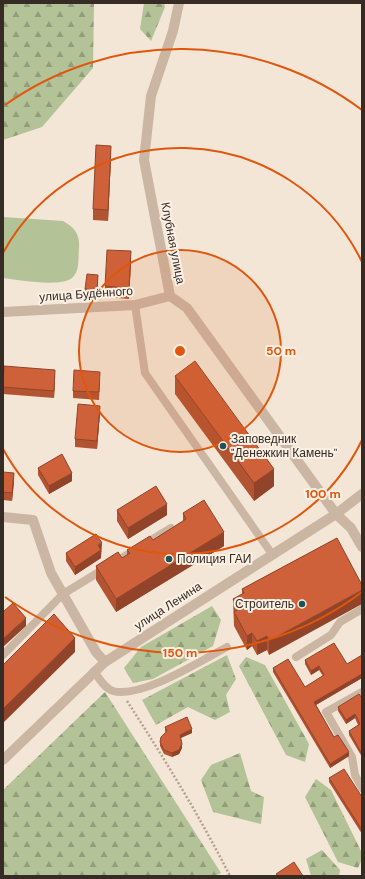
<svg xmlns="http://www.w3.org/2000/svg" width="365" height="879" viewBox="0 0 365 879" font-family="'DM Sans',sans-serif">
<defs>
<pattern id="forest-firs" width="22" height="20" patternUnits="userSpaceOnUse"><rect width="22" height="20" fill="#b3c297"/><path d="M5 1l3.5 6h-7zM16 11l3.5 6h-7z" fill="#929e7b"/></pattern>
</defs>
<rect width="100%" height="100%" fill="#f3e6d7"/>
<path fill="#b3c297" d="M3,217L63,221C74,227 80,234 79,247C78,257 80,270 73,277C63,288 18,280 3,278Z"/>
<g fill="url(#forest-firs)">
<polygon points="3,3 94,3 93,68 42,127 3,140"/>
<polygon points="144,3 164,3 165,7 151,41 140,29"/>
<polygon points="212,606 221,620 213,646 153,679 133,683 124,668 141,647"/>
<polygon points="227,655 236,679 226,695 230,712 215,720 188,707 156,725 142,700"/>
<polygon points="246,657 265,665 309,744 305,762 286,755 239,666"/>
<polygon points="105,692 221,873 215,876 3,876 3,790"/>
<polygon points="240,753 251,791 264,797 261,824 213,812 201,780 211,765"/>
<polygon points="316,779 331,790 362,853 362,859 358,868 338,862 305,797"/>
<polygon points="322,850 340,870 339,876 311,876 306,859"/>
</g>
<g fill="none" stroke-linecap="round" stroke-linejoin="round">
<path stroke="#b7a08d" stroke-width="2.5" stroke-dasharray="2 2" stroke-linecap="butt" d="M127,701C164,758 199,815 230,876"/>
<g stroke="#cbb6a3" stroke-width="8">
<polyline points="135,305 145,373 272,554"/>
<polyline points="3,655 63,594 171,528"/>
<polyline points="296,657 331,635 340,622 362,609"/>
<path d="M94,671C99,678 104,688 113,691C141,699 202,660 227,647"/>
<polyline points="362,692 326,712 352,757 355,775 362,788"/>
</g>
<g stroke="#cbb6a3" stroke-width="10">
<polyline points="179,3 173,31 151,96 144,160 170,296 187,308 336,514 351,528 362,547"/>
<polyline points="3,312 135,305 170,296"/>
<polyline points="3,517 33,520 51,573 96,652 105,662"/>
<polyline points="3,760 105,662 336,514 362,494"/>
</g>
</g>
<g fill="#b25332">
<polygon points="111,157 108,221 93,220 93,209"/>
<polygon points="131,262 129,299 105,297 105,286"/>
<polygon points="98,279 97,294 85,293 85,289"/>
<polygon points="175,376 274,486 254,501 175,394"/>
<polygon points="55,377 54,398 3,394 3,384"/>
<polygon points="100,379 99,400 73,398 73,391"/>
<polygon points="100,413 97,449 75,447 75,439"/>
<polygon points="38,468 72,481 49,494 38,475"/>
<polygon points="3,472 14,481 12,501 3,500"/>
<polygon points="117,510 167,515 128,539 117,521"/>
<polygon points="183,513 224,546 116,612 96,580 96,566 122,558 127,555 127,550 153,540 183,521"/>
<polygon points="337,538 269,655 267,650 257,655 252,646 247,650 234,626 233,599 242,594 242,589"/>
<polygon points="101,551 101,558 75,575 66,561 66,553 102,551"/>
<polygon points="362,655 362,678 316,705 334,737 349,756 330,768 273,672 273,668 305,687 323,676 319,670 311,675 305,664 305,660 347,664"/>
<polygon points="362,698 362,757 349,735 349,731 358,725 355,718 346,724 338,711 338,707"/>
<polygon points="165,727 192,733 181,738 182,748 179,754 172,757 164,754 160,746 160,742 166,733 165,731"/>
<polygon points="329,778 362,797 362,834 329,782"/>
</g>
<g fill="#914429">
<polygon points="111,146 111,157 108,221 108,210"/>
<polygon points="131,251 131,262 129,299 129,288"/>
<polygon points="55,370 55,377 54,398 54,391"/>
<polygon points="100,406 100,413 97,449 97,441"/>
<polygon points="274,469 274,486 254,501 254,483"/>
<polygon points="14,473 14,481 12,501 12,493"/>
<polygon points="72,473 72,481 49,494 49,486"/>
<polygon points="167,504 167,515 128,539 128,528"/>
<polygon points="224,532 224,546 116,612 116,599"/>
<polygon points="102,543 101,558 75,575 75,567 98,545"/>
<polygon points="362,590 362,604 269,655 269,641"/>
<polygon points="26,618 26,626 3,647 3,639"/>
<polygon points="252,633 252,646 247,650 247,636"/>
<polygon points="267,636 267,650 257,655 257,641"/>
<polygon points="75,638 75,652 3,723 3,709"/>
<polygon points="319,666 319,670 311,675 311,671"/>
<polygon points="362,674 362,678 314,706 314,702"/>
<polygon points="355,714 355,718 346,724 346,720"/>
<polygon points="192,729 192,733 180,738 180,735"/>
<polygon points="182,744 182,748 179,754 172,757 172,753"/>
<polygon points="349,752 349,756 330,768 330,764"/>
</g>
<g fill="#cf613a" stroke="#914429">
<polygon points="96,145 111,146 108,210 93,209"/>
<polygon points="107,250 131,251 129,288 105,286"/>
<polygon points="87,274 98,275 97,290 85,289"/>
<polygon points="195,361 274,469 254,483 175,376"/>
<polygon points="4,366 55,370 54,391 3,387"/>
<polygon points="74,370 100,372 99,392 73,391"/>
<polygon points="78,404 100,406 97,441 75,439"/>
<polygon points="62,454 72,473 49,486 38,468"/>
<polygon points="3,472 14,473 12,493 3,492"/>
<polygon points="156,486 167,504 128,528 117,510"/>
<polygon points="204,500 224,532 116,599 96,566 118,552 122,558 130,553 127,550 150,536 153,540 186,519 183,513"/>
<polygon points="96,534 102,543 98,545 101,550 75,567 66,553"/>
<polygon points="337,538 362,585 362,590 269,641 267,636 257,641 252,633 247,636 234,612 239,609 233,599 244,593 242,589"/>
<polygon points="13,603 26,618 3,639 3,612"/>
<polygon points="54,614 75,638 3,709 3,665"/>
<polygon points="334,643 347,664 362,655 362,674 314,702 334,737 338,735 349,752 330,764 273,668 288,659 305,687 324,675 319,666 311,671 305,660"/>
<polygon points="359,694 362,698 362,754 349,731 360,724 355,714 346,720 338,707"/>
<polygon points="187,717 192,729 180,735 182,744 179,750 172,753 164,750 160,742 161,737 167,731 165,727"/>
<polygon points="344,769 362,797 362,830 329,778"/>
<polygon points="294,862 303,876 278,876 276,874"/>
</g>
<circle cx="180" cy="351" r="101" fill="#df570d" fill-opacity=".12"/>
<g fill="none" stroke="#df570d" stroke-width="2">
<circle cx="180" cy="351" r="101"/>
<path d="M362 440A202 202 0 0 1 3 449M3 253A202 202 0 0 1 362 262"/>
<path d="M362 592A302 302 0 0 1 5 597M5 105A302 302 0 0 1 362 110"/>
</g>
<g fill="#18545a" stroke="#faf0e4" stroke-width="1.5">
<circle cx="223" cy="446" r="4"/>
<circle cx="169" cy="559" r="4"/>
<circle cx="302" cy="604" r="4"/>
</g>
<g text-anchor="middle" stroke-width="4" stroke-linejoin="round" paint-order="stroke">
<g font-size="12" fill="#362b25" stroke="#faf0e4">
<text transform="translate(173 243) rotate(79)" y="4">Клубная улица</text>
<text transform="translate(86 294) rotate(-4)" y="4">улица Будённого</text>
<text transform="translate(168 606) rotate(-33)" y="4">улица Ленина</text>
</g>
<g font-size="12" fill="#362b25" stroke="#faf0e4" text-anchor="start">
<text x="231" y="443">Заповедник<tspan x="231" dy="14">"Денежкин Камень"</tspan></text>
<text x="177" y="563">Полиция ГАИ</text>
<text x="294" y="608" text-anchor="end">Строитель</text>
</g>
</g>
<circle cx="180" cy="351" r="6" fill="#df570d" stroke="#faf0e4" stroke-width="2"/>
<g font-size="12" text-anchor="middle" font-weight="bold" fill="#df570d" stroke="#faf0e4" stroke-width="4" stroke-linejoin="round" paint-order="stroke">
<text x="281" y="355">50 m</text>
<text x="323" y="498">100 m</text>
<text x="180" y="657">150 m</text>
</g>
<rect width="365" height="879" fill="none" stroke="#362b25" stroke-width="8"/>
</svg>
